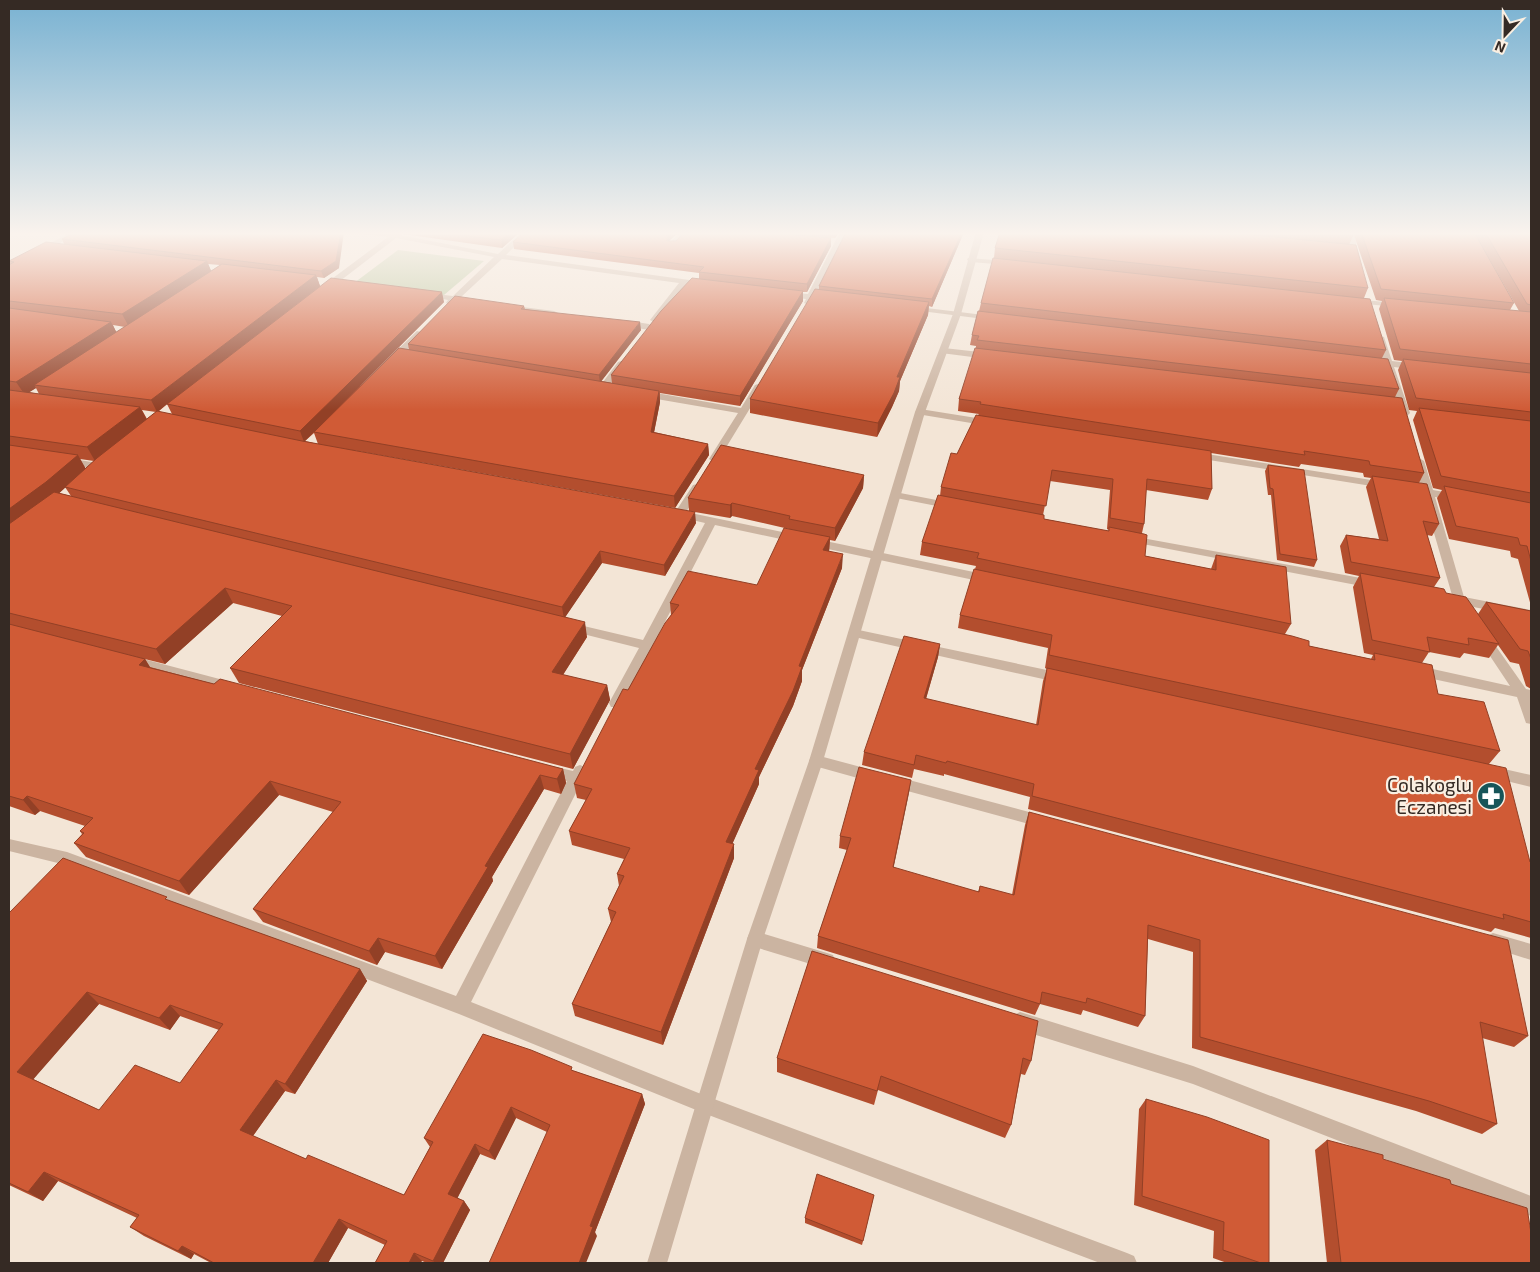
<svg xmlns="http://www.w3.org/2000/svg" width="1540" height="1272" viewBox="0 0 1540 1272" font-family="'Exo 2',sans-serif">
<rect width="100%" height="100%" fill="#f3e5d6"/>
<polygon fill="#b3c295" points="398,250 484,261 444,295 354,283"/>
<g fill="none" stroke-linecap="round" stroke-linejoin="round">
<polygon fill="#cbb4a1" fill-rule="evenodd" points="681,232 688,232 675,247 669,247 669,243"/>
<g fill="#cbb4a1" fill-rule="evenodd">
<polygon points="71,232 79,232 43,253 36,251"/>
<polygon points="358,232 393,234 401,232 400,235 498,254 522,232 529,232 506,255 704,282 708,284 704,286 687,284 657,322 654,322 650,320 679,283 502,259 461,297 472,299 472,303 456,302 450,305 446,303 448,300 423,295 427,293 453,296 494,257 396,238 327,291 321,291 321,287 388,237 361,234"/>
<polygon points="840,232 848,232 816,295 831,297 831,301 814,300 811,305 808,305 804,303 806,299 783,296 782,294 786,292 808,294"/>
<polygon points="1347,232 1354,232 1360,263 1353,261"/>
<polygon points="968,258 1007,261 1011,263 1007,265 971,262 967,260"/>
<polygon points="1352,299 1397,303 1401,305 1397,307 1355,303 1352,303"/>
<polygon points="506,305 554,311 558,313 554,315 509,309 505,307"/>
<polygon points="910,306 992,316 996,318 992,320 913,310 910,310"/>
<polygon points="623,320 649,324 653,327 649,330 620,325 619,323"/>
<polygon points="417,331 424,333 394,363 388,363 388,359"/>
<polygon points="1377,335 1384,337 1392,361 1417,364 1421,367 1417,370 1394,367 1410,413 1408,415 1402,415 1400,413 1385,366 1371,364 1370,362 1374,359 1383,360 1376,337"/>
<polygon points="944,348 988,353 992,356 988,359 941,353 941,349"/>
<polygon points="621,361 624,362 624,366 606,390 600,390 600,386 618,362"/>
<polygon points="758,384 763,387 719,459 714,462 709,459 738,413 645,397 640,394 645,391 741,408 755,385"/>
<polygon points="920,409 989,420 994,423 989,426 917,414 915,412"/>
<polygon points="1194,452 1384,482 1389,485 1384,488 1190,457 1189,455"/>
<polygon points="66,458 98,463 103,466 98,469 62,463 61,461"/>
<polygon points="1419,458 1424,461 1433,490 1456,494 1461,497 1456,500 1435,497 1464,597 1531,610 1531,618 1468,606 1462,609 1458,608 1455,603 1449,602 1447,599 1452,595 1423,495 1410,492 1409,490 1414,487 1422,488 1414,461"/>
<polygon points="697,484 702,487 686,512 988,575 994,579 988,583 715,525 621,707 611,707 609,703 639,648 571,631 565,627 571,623 643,640 705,523 675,516 674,514 693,485"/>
<polygon points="895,492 952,503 957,506 952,509 891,497 890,495"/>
<polygon points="1131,536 1372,580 1378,584 1372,588 1127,541 1125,539 1127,537"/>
<polygon points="854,629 1061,673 1066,675 1068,678 1066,681 1061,683 850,636 848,633 850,630"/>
<polygon points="1484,634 1488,635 1526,689 1531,690 1531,724 1526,723 1517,697 1419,676 1414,674 1413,671 1414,668 1419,666 1510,686 1478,638"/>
<polygon points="132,656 231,682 236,684 238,687 236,690 231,692 127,664 126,661 127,658"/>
<polygon points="816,755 872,770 877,772 879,776 877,780 872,782 811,765 809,761 811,757"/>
<polygon points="548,765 573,771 575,767 580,765 585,767 587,771 471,1002 706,1096 1127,1253 1134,1256 1137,1263 1100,1263 706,1114 459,1014 66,865 9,851 9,839 67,852 456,996 567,781 543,775 541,771 543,767"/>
<polygon points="1491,766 1531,775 1531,787 1486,776 1484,772 1486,768"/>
<polygon points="894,776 1044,816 1049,818 1051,822 1049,826 1044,828 889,786 887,782 889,778"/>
<polygon points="755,931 827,953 833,955 835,961 833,967 827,969 755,947 749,944 747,939 749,934"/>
<polygon points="1493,933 1531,944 1531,960 1487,946 1485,941 1487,936"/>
<polygon points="1020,1012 1193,1066 1531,1196 1531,1216 1193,1084 1020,1030 1014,1027 1011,1021 1014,1015"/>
</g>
<polygon fill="#cbb4a1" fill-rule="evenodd" points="976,232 984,232 961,314 925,412 823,761 763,939 667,1263 647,1263 747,939 809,761 915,412 953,314"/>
</g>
<g fill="#b34e2e" fill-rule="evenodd">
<polygon points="402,232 520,232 502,248 417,236 402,234"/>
<path d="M679,232L668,241L831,238V246L807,292H803V301L740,406L660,393V402L654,432L708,444L709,455L675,508L352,450L696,523L665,576L602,563L565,617L587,637L563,675L607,685L610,700L573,769L239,683L230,668L282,616L233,603L165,664L88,645L145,659L150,667L214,684L563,769L566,783L561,794L544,789L492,877L493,881L442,969L385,952L377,965L263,922L253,909L333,812L279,795L189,895L86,857L74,843L82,834L80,831L85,826L40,811L35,815L9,806V265L10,264L9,261L64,244L62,239L339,268L324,278L317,277L320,286L444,302L360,386L409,350L408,344L524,306L525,309L641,330L601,381L612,383L611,375L699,279V273L514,249L513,242ZM208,264L220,265L211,271ZM113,325L125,327L116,332ZM36,388L39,394L29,392ZM167,404L172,414L158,412ZM142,410L156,412L147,419ZM314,433L318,444L305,441ZM80,459L94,461L85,469ZM65,487L71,496L59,493Z"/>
<polygon points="768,232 839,232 835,238"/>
<polygon points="964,232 932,307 929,306 928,315 900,381 899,391 892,407 877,437 750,413 750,399 819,290 819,286"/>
<path d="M1000,232H1246L1245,234H1253L1252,232H1351L1353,236L1349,245L1368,288L1364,298L1386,350L1382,358L1399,389L1395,397L1424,473L1419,483L1439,524L1432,536L1427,535L1440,578L1434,587L1446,593L1478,614L1486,602L1531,611V689L1526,686L1519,664L1510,662L1498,645L1489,658L1464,653L1460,658L1429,652L1422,663L1438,694L1500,751L1489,764L1530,862H1531V938L1495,928L1491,932L1028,809L1030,797L944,774V776L914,769L912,778L862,765L864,752L940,644L938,657L926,699L1036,725L1043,681L1047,669L1045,668L1048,648L958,628L960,615L976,566L920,555L922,542L940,496L941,487L957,454L978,415L979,414L958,411L959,399L976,348V346L970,345L972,335L979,311L981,303L994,258L995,248ZM1211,453L1299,467L1301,464L1363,473L1364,477L1371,478L1366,487L1379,539L1346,535L1340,546L1345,573L1359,576L1353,587L1364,653L1373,655L1371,659L1309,646L1285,634L1291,624L1216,555L1211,569L1145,556L1142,533L1144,524L1146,490L1208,500L1212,489ZM1050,481L1110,490L1107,529L1109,530L1108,531L1044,519L1043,515Z"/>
<polygon points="1353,232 1474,232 1514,303 1510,310 1519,311 1474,232 1531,232 1531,606 1518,559 1511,557 1510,551 1449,539 1437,498 1442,490 1433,488 1413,420 1417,411 1409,410 1398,370 1402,361 1394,360 1379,309 1382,301 1376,300"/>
<polygon points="1268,465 1317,560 1314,567 1277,560 1271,495 1268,495 1265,471"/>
<polygon points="864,475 863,488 835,541 830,540 829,551 842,568 802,670 802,681 793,706 759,777 759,784 732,844 734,858 663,1045 575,1016 572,1004 611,922 608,909 619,886 617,874 624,859 572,845 569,831 586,800 577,798 574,784 671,615 670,603 757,585 789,529 732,516 730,518 689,511 688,498"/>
<polygon points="911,780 893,868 978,892 980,886 1012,895 1025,825 1029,812 1528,1036 1514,1047 1482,1038 1497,1124 1482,1134 1416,1111 1192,1048 1193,952 1148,939 1145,1016 1138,1027 1083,1010 1081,1015 1040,1004 1035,1015 817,948 818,936 847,850 839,848 840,836"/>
<path d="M170,901L360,969L367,981L295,1094L285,1091L253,1136L306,1159L404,1195L430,1147L424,1138L574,1071L642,1094L645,1104L595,1232L597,1236L547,1132L516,1118L495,1160L480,1154L457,1198L464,1201L470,1210L443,1263H427L422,1261L420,1263H375L385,1245L348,1228L328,1263H211L194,1254L191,1259L144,1236L130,1227L137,1218L58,1181L43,1201L9,1185V913ZM99,1004L170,1030L180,1016L219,1030L180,1083L99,1110L33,1079Z"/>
<polygon points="812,951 1031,1061 1025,1075 1021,1074 1011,1125 1005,1138 878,1090 874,1105 777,1072 777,1058"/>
<polygon points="1146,1099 1269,1263 1227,1263 1213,1258 1214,1231 1134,1205 1139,1109"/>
<polygon points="1327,1140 1451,1184 1531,1263 1327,1263 1315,1150"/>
<polygon points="874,1195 862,1245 805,1223 805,1218"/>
</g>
<g fill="#924026">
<polygon points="341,232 344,232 339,268 324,278 321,271"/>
<polygon points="511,232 520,232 502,248 501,240"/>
<polygon points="670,232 679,232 668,242 668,248 667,234"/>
<polygon points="835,232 839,232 835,238"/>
<polygon points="962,232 964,232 932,307 932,299"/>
<polygon points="831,238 831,246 807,292 807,284"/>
<polygon points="207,261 212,273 129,327 122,314"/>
<polygon points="316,275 320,286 157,412 151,400"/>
<polygon points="803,291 803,301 740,406 740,396"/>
<polygon points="442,292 444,302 304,442 300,431"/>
<polygon points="929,302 928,315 900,381 899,391 892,407 877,437 878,423"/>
<polygon points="111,322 118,335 34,385 36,388 25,395 16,382"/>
<polygon points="640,322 641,330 600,383 599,375"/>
<polygon points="659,391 660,402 652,443 651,432"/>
<polygon points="140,407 147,420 95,461 87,447"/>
<polygon points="708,444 709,455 675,508 674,496"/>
<polygon points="78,455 86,469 55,497 9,531 9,509"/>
<polygon points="864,475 863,488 835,541 835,528"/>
<polygon points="732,503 732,516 730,518 730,505"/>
<polygon points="695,512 696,523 665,576 664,565"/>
<polygon points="830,537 829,552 823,550"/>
<polygon points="600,551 602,563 564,619 562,607"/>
<polygon points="843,554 842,568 802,670 802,681 793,706 759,777 759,784 727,856 726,842 755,769 799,666"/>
<polygon points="225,588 233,603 165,664 156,649"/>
<polygon points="585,622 587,637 555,687 552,672"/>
<polygon points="940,644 938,657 922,712 924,698"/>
<polygon points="145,659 154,674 139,665"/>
<polygon points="607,685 610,700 573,769 570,754"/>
<polygon points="563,769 566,783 561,794 557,779"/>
<polygon points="540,775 544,789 492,877 493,881 442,969 435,956 485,866"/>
<polygon points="911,780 909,793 891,880 893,867"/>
<polygon points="270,781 279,795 189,895 179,881"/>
<polygon points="27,796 40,811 35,815 23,800"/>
<polygon points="734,844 734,858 663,1045 661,1032"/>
<polygon points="378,938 385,952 377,965 369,951"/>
<polygon points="360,969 367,981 295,1094 285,1084"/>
<polygon points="87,992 99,1004 31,1082 17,1072"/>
<polygon points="170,1005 180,1016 170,1030 159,1018"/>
<polygon points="276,1080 285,1091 250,1140 240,1130"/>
<polygon points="642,1094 645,1104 595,1232 597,1236 586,1263 579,1263 590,1226"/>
<polygon points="511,1107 516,1118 495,1160 489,1151"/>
<polygon points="475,1144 480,1154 455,1203 448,1194"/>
<polygon points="44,1172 58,1181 43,1201 28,1192"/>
<polygon points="464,1201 470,1210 443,1263 435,1263 433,1261"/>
<polygon points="339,1219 348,1228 328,1263 313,1263"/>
<polygon points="182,1246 194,1254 191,1259 178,1251"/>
<polygon points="414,1253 422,1261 420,1263 409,1263"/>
</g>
<g fill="#d05b36" stroke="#924026" fill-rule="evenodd">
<polygon points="76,232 341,232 336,261 321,271 62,239"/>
<polygon points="433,232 511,232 501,240"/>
<polygon points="524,232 670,232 667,234 667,241 676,241 684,232 766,232 831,238 807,284 699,272 704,267 513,242"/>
<polygon points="846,232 962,232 932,299 819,286"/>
<polygon points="1000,232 1225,232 1356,245 1368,288 995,248"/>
<polygon points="1303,232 1351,232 1353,236"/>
<polygon points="1361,232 1474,232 1514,303 1381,289"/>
<polygon points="1485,232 1531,232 1531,305 1527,304"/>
<polygon points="46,242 207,261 122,314 9,301 9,265 14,262 9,261"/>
<polygon points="993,258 1370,299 1386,350 981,303"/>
<polygon points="222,264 316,275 151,400 34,385"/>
<polygon points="331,278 442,292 300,431 167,404"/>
<polygon points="692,278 803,291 740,396 611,375 661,311"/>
<polygon points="815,289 929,302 897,377 900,377 894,393 878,423 750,399"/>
<polygon points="455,296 524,306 521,309 640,322 599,375 408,344"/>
<polygon points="1384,298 1531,312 1531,364 1400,349"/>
<polygon points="9,308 111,322 16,382 9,381"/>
<polygon points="978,311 1388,359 1399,389 977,340 979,336 972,335"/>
<polygon points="399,348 659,391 651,432 708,444 674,496 314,432"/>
<polygon points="975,348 1402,398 1424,473 1370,465 1369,461 1304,451 1305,455 980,404 981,402 959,399"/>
<polygon points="1403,359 1531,373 1531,412 1416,398"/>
<polygon points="9,390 140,407 87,447 9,436"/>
<polygon points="1419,408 1531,421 1531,493 1441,476"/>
<polygon points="157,411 302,441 695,512 664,565 600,551 562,607 65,487 97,458"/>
<polygon points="976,415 1211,451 1212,489 1147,479 1144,524 1110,518 1113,479 1052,470 1046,506 941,487 951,453 957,454"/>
<polygon points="9,445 78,455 46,482 9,509"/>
<polygon points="721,445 864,475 835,528 789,519 790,516 732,503 730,505 688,498"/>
<polygon points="1268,465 1304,470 1317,560 1280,554 1273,489 1270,488"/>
<polygon points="1372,476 1427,484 1439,524 1423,521 1440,578 1351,562 1346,535 1388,541"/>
<polygon points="1444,486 1531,503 1531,561 1527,546 1520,545 1518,538 1456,526"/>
<polygon points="54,492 585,622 552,672 607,685 570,754 230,668 292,606 225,588 156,649 9,613 9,524"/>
<polygon points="938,495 1044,515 1044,519 1109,531 1109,527 1144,534 1147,535 1145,556 1216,570 1216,555 1286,567 1291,624 977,558 979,553 922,542"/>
<polygon points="784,528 830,537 823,550 843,554 799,666 802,667 793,691 755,769 759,770 726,842 734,844 661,1032 572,1004 616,912 608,909 624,876 617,874 630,848 569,831 592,789 574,784 623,689 628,690 665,623 679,605 670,603 688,571 757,585"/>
<polygon points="974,569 1292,636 1309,641 1309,646 1375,660 1374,653 1432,665 1438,694 1484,702 1500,751 1049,655 1052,635 960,615"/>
<polygon points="1360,573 1444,589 1446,593 1466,597 1499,644 1468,638 1469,645 1427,637 1430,652 1372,640"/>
<polygon points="1486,602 1531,611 1531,659 1528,651 1520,649"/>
<polygon points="9,624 145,659 139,665 214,684 220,679 563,769 557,779 540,775 485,866 488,867 435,956 378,938 369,951 253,909 341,802 270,781 179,881 74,843 84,833 80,831 93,818 27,796 23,800 9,796"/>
<polygon points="904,636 940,644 924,698 1038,725 1047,668 1506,768 1530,862 1531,862 1531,922 1503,914 1504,919 1032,796 1034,784 947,761 946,763 916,755 914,765 864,752"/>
<polygon points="859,767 911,780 893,867 979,892 980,886 1014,895 1029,812 1508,940 1528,1036 1480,1022 1497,1124 1429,1101 1200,1037 1200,940 1148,925 1145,1016 1087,998 1086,1003 1042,992 1040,1004 818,936 851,838 840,836"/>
<path d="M63,858L167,897L165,899L360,969L285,1084L276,1080L240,1130L306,1159L308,1155L404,1195L433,1142L424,1138L483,1034L531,1050L572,1067L571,1070L642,1094L590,1226L593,1227L579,1263H489L550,1125L511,1107L489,1151L475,1144L448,1194L464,1201L433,1261L414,1253L409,1263H375L387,1241L339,1219L313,1263H214L182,1246L178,1251L130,1227L139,1215L44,1172L28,1192L9,1183V913ZM87,992L159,1018L170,1005L223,1024L180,1083L135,1065L99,1110L17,1072Z"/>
<polygon points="812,951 1038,1021 1031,1061 1023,1058 1011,1125 881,1076 877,1091 777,1058"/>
<polygon points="1146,1099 1207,1117 1269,1140 1269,1263 1261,1263 1223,1250 1224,1222 1142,1196"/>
<polygon points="1327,1140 1383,1155 1383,1159 1450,1180 1451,1184 1527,1208 1531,1233 1531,1263 1341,1263"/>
<polygon points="817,1174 874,1195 863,1241 805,1218"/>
</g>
<linearGradient id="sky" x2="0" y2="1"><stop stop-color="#79b2d2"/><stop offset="0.57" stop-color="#faf3ed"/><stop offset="1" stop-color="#faf3ed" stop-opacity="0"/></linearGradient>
<rect width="1540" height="410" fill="url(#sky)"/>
<defs>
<g id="pharmacy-disc" transform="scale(1.4375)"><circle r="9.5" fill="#175559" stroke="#faefe2"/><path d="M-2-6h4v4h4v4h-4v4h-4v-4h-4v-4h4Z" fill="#fff"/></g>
</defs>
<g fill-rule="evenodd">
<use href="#pharmacy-disc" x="1491" y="796"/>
</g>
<g text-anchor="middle" stroke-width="4.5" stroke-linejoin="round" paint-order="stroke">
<g font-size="19" fill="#352a24" stroke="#faefe2" text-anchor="end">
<text x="1472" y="792">Colakoglu<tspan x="1472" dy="22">Eczanesi</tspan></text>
</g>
</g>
<rect width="1540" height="1272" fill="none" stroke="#352a24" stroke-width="20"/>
<g transform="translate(1505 35) rotate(202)" stroke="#faefe2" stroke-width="4" paint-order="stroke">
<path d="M0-4L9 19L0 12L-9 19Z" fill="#352a24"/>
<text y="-8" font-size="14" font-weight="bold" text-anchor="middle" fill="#352a24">N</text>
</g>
</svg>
